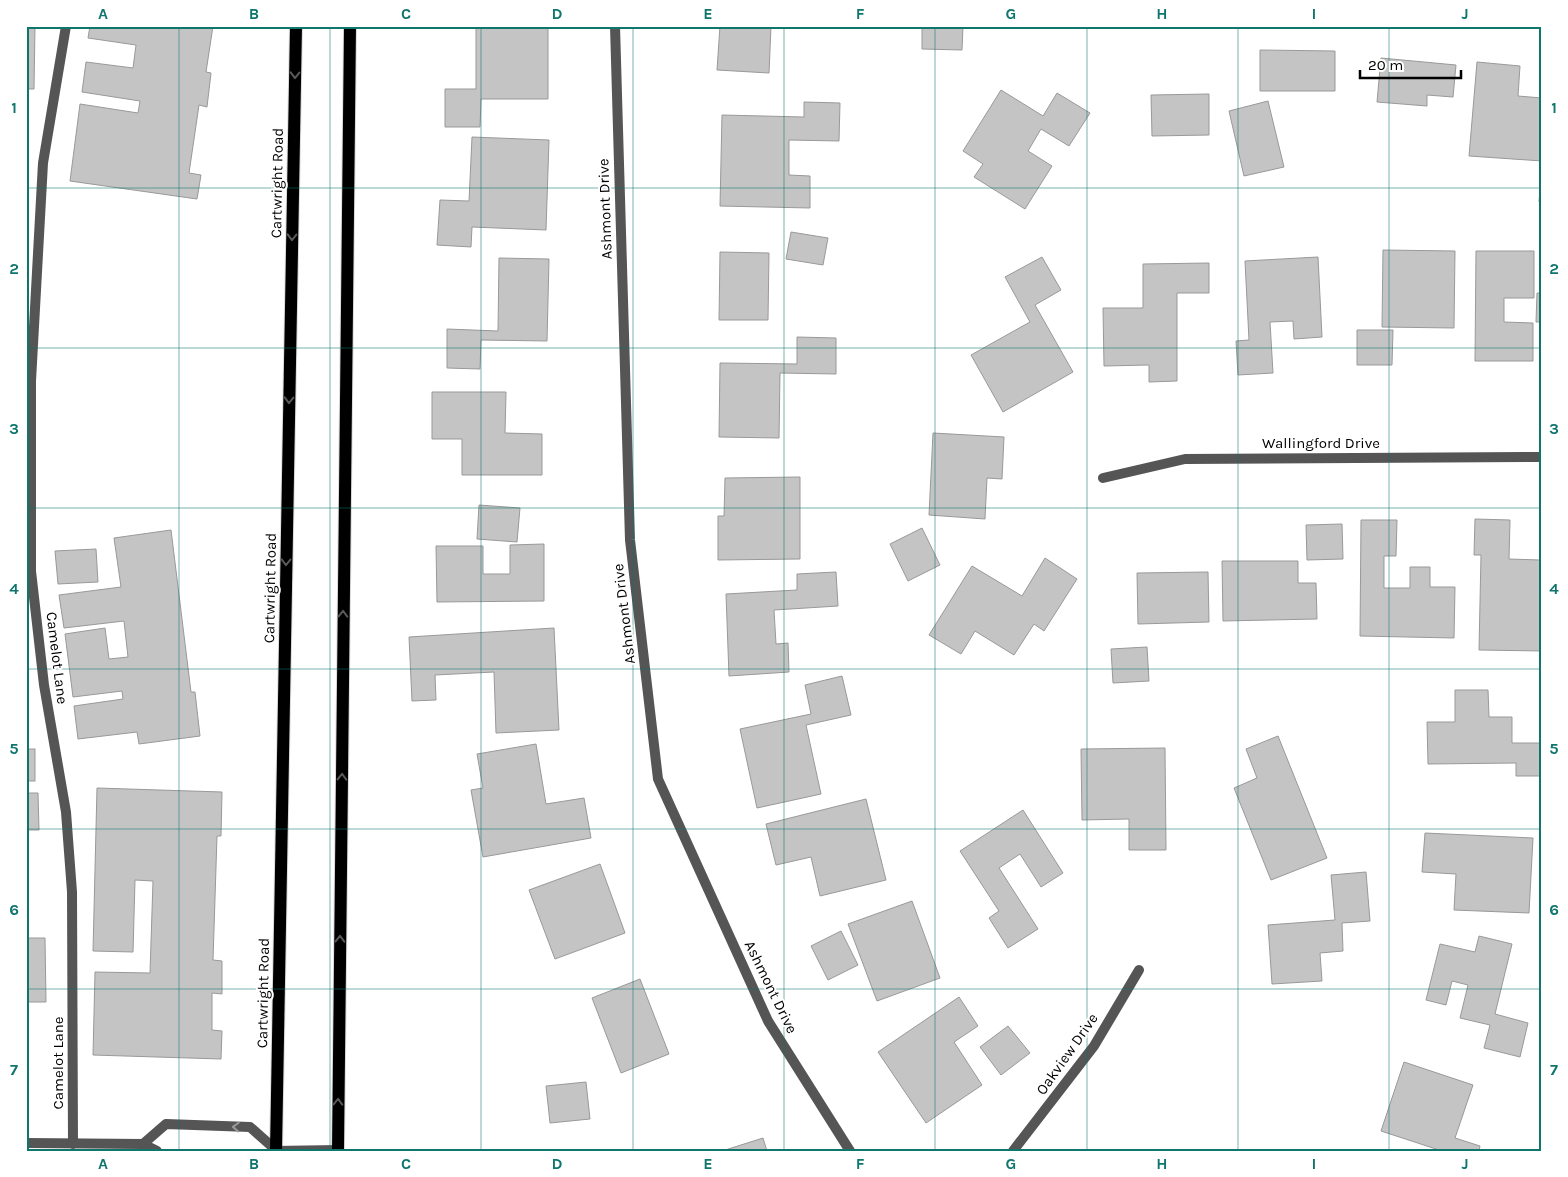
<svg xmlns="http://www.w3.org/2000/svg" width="1568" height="1177" viewBox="0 0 1568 1177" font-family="Karla,sans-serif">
<rect width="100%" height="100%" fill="#fff"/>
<g fill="#c4c4c4" stroke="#999">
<polygon points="26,26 35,26 34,89 26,89"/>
<polygon points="90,26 213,26 206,72 211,73 207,107 199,105 189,173 201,175 197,199 70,181 80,104 138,113 140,101 82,92 86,62 133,68 136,45 88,38"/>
<polygon points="476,26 548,26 548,99 481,99 480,127 445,127 445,89 476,89"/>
<polygon points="720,26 771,26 769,73 717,70"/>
<polygon points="922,26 963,26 962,50 922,49"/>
<polygon points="1260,50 1335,51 1335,91 1260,91"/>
<polygon points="1381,58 1456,65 1453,97 1427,95 1427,106 1377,102"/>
<polygon points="1477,62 1520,66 1518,96 1542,98 1542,161 1469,156"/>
<polygon points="1001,90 1043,116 1057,93 1090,113 1069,146 1041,129 1028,151 1052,166 1025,209 974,177 983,164 963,151"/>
<polygon points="1209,94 1209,135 1152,136 1151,95"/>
<polygon points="1268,101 1284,167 1244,176 1229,111"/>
<polygon points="804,102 840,103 839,141 789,140 789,175 810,176 810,208 720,206 722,115 804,117"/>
<polygon points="472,137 549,140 546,230 472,227 471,247 437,245 440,200 469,201"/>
<polygon points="1542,163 1542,202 1539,202"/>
<polygon points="791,232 828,238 823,265 786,259"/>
<polygon points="1383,250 1455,251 1454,328 1382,327"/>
<polygon points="1476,251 1534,251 1534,298 1504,298 1504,322 1533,323 1533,361 1475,361"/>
<polygon points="720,252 769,253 768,320 719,320"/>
<polygon points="1042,257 1061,290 1035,305 1073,372 1003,412 971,355 1030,322 1005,277"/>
<polygon points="1318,257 1322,337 1294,339 1293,321 1270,322 1273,373 1238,375 1236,341 1249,340 1245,261"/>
<polygon points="499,258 549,259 547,341 481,340 480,369 447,368 447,329 498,331"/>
<polygon points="1209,263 1209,293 1177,293 1177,381 1149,382 1149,365 1104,366 1103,308 1143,308 1143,264"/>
<polygon points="1537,293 1542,293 1542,322 1536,322"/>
<polygon points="1357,330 1393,330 1392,365 1357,365"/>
<polygon points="797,337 836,338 836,374 780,373 779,438 719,437 720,363 797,364"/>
<polygon points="432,392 506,392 505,433 542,434 542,475 462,475 462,439 432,439"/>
<polygon points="933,433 1004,437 1002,479 987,478 985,519 929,515"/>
<polygon points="800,477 800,559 718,560 718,516 724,516 725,478"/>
<polygon points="479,505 520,508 517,542 477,539"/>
<polygon points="1475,519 1510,520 1509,559 1540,560 1542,651 1479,650 1481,555 1474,555"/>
<polygon points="1361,520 1397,520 1396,556 1384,556 1384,588 1410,588 1410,567 1430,567 1430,587 1455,587 1454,638 1360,636"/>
<polygon points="1342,524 1343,559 1307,560 1306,525"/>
<polygon points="922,528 940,565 908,581 890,544"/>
<polygon points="171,530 191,692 195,692 200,736 139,744 137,732 78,739 74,706 123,699 122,691 73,697 65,634 105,628 109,659 128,657 124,621 64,628 59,595 121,587 114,538"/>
<polygon points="544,544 544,601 437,602 436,546 483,546 483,574 510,574 510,545"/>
<polygon points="96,549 98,582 58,584 55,551"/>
<polygon points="1045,558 1077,579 1044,631 1034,624 1014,655 975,631 961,654 929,635 972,566 1022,596"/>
<polygon points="1222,561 1298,561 1298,583 1316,583 1317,619 1223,621"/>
<polygon points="836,572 838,606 774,610 776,644 788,643 789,672 729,676 726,594 797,590 797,574"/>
<polygon points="1208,572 1209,622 1138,624 1137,573"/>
<polygon points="554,628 559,730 496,733 494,672 435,675 436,700 412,701 409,637"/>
<polygon points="1147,647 1149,681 1113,683 1111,649"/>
<polygon points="842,676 851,715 806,725 821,794 757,808 740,729 811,714 805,685"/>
<polygon points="1455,690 1488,690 1489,717 1512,717 1512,743 1542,743 1542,776 1516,776 1516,763 1428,764 1427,722 1455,722"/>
<polygon points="1278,736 1327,858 1271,880 1234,788 1257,778 1246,749"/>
<polygon points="536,744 546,804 584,798 591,838 483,857 471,790 483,788 477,754"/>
<polygon points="1165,748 1166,850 1129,850 1129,819 1082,820 1081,749"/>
<rect x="26" y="749" width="9" height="32"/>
<polygon points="97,788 222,792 221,836 217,836 213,960 222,961 222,994 212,993 212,1030 222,1031 221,1059 93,1055 95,972 150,973 153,881 135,880 133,952 93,951"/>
<polygon points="26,793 38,793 39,830 26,830"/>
<polygon points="866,799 886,880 820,896 811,857 776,865 766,824"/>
<polygon points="1023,810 1063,873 1041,887 1020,854 999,868 1038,929 1008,948 989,918 999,911 960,851"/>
<polygon points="1425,833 1533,838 1529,913 1454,910 1456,874 1422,872"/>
<polygon points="600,864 625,933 555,959 529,890"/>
<polygon points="1366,872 1370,921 1342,923 1343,951 1320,953 1322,981 1272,984 1268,925 1335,920 1331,875"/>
<polygon points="912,901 940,978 877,1001 848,924"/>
<polygon points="841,931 858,965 828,980 811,946"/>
<polygon points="1479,936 1512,944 1495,1014 1528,1023 1520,1057 1484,1048 1490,1025 1460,1018 1468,985 1452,981 1446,1005 1426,1000 1440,944 1475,952"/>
<polygon points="26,938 45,938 46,1002 26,1002"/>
<polygon points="640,979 669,1054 621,1073 592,998"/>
<polygon points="959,997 978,1026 954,1042 982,1085 926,1123 878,1052"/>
<polygon points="1008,1026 1030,1053 1001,1075 980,1047"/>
<polygon points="1404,1062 1473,1085 1455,1138 1480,1146 1479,1151 1442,1151 1381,1131"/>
<polygon points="586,1082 590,1119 550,1123 546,1086"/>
<polygon points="763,1138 767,1151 722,1151"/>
</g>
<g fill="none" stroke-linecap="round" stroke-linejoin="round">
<g stroke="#dbdbdb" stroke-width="14">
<g id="primary">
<polyline points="276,1151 296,26"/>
<polyline points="338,1151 350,26"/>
</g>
</g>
<g stroke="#555" stroke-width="10">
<polyline points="66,26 43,163 31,381 31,571 44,685 66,812 72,892 73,1144"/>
<polyline points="615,26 630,540 658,779 768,1021 850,1151"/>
<polyline points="1103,478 1185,459 1542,457"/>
<polyline points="26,1143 143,1144 157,1151"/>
<polyline points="143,1144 166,1124 250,1127 276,1150"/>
<polyline points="274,1151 338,1150"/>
<polyline points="1013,1151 1094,1046 1139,970"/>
</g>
<use href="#primary" stroke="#000" stroke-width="12"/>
</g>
<defs><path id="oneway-chevron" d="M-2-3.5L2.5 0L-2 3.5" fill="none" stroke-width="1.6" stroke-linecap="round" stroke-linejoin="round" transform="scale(1.25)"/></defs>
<g stroke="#595959">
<use href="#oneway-chevron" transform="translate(295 75) rotate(91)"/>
<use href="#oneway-chevron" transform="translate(292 237) rotate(91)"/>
<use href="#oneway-chevron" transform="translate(289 400) rotate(91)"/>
<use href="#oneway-chevron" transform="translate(286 562) rotate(91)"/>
<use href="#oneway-chevron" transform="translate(343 614) rotate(-89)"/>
<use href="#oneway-chevron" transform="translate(342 777) rotate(-89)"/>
<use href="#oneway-chevron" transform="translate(340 939) rotate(-89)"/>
<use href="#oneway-chevron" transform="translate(338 1102) rotate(-89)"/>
</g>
<use stroke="#999" href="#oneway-chevron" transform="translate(236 1127) rotate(-178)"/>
<path fill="none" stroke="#0f766e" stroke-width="1" stroke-opacity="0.55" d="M179,26V1151M330,26V1151M481,26V1151M633,26V1151M784,26V1151M935,26V1151M1087,26V1151M1238,26V1151M1389,26V1151M26,188H1542M26,348H1542M26,508H1542M26,669H1542M26,829H1542M26,989H1542"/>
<g text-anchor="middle" stroke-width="4" stroke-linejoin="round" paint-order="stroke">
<g font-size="15" fill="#000" stroke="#fff">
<text transform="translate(277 183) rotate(-89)" y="5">Cartwright Road</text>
<text transform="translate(605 209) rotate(-92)" y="5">Ashmont Drive</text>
<text x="1321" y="448">Wallingford Drive</text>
<text transform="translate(270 588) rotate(-89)" y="5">Cartwright Road</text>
<text transform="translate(624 614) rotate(-97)" y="5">Ashmont Drive</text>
<text transform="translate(57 658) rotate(83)" y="5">Camelot Lane</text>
<text transform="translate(771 987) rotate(64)" y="5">Ashmont Drive</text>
<text transform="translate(263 993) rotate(-89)" y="5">Cartwright Road</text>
<text transform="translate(1067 1054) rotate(-55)" y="5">Oakview Drive</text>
<text transform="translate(58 1063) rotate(-90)" y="5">Camelot Lane</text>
</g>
</g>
<rect width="1568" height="1177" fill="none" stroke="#ffffff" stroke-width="55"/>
<path d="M1360 70v8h101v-8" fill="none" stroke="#000000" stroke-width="2.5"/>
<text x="1368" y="70" font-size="15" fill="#000000" stroke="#ffffff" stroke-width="4" paint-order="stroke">20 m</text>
<rect x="28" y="28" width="1512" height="1122" fill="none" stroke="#0f766e" stroke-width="2"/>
<g font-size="16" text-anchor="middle" font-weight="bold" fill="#0f766e">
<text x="103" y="19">A</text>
<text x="254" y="19">B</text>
<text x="406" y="19">C</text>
<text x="557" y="19">D</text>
<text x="708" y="19">E</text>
<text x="860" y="19">F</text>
<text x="1011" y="19">G</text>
<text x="1162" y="19">H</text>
<text x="1314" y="19">I</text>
<text x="1465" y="19">J</text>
<text x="14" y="113">1</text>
<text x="1554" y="113">1</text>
<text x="14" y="274">2</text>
<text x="1554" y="274">2</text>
<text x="14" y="434">3</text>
<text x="1554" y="434">3</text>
<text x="14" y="594">4</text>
<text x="1554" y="594">4</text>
<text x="14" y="754">5</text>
<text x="1554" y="754">5</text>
<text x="14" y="915">6</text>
<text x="1554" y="915">6</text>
<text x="14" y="1075">7</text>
<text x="1554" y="1075">7</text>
<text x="103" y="1169">A</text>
<text x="254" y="1169">B</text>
<text x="406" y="1169">C</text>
<text x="557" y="1169">D</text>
<text x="708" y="1169">E</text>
<text x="860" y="1169">F</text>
<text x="1011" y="1169">G</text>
<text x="1162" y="1169">H</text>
<text x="1314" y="1169">I</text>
<text x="1465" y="1169">J</text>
</g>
</svg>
